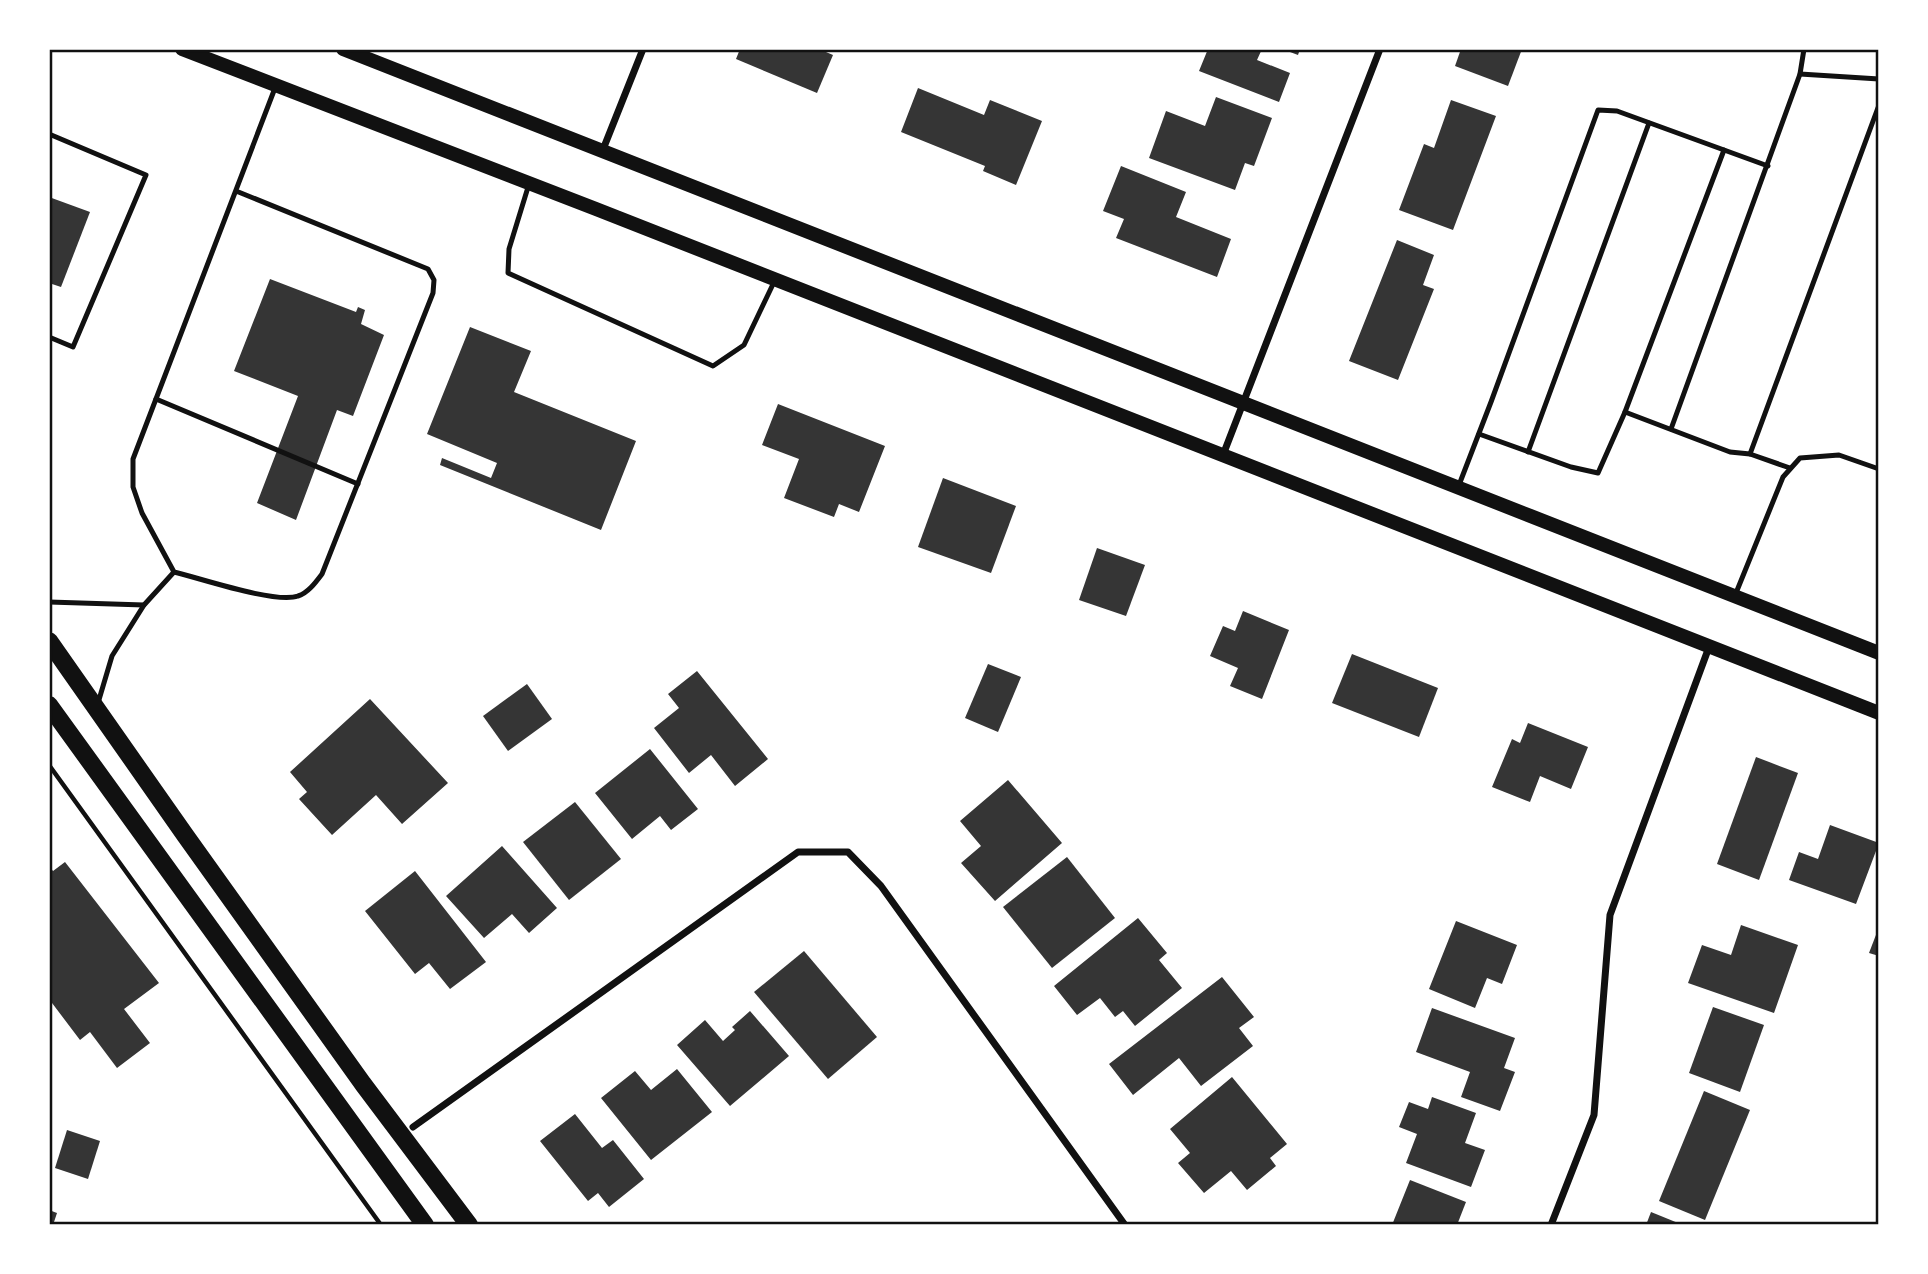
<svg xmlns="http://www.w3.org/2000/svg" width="1928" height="1274" viewBox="0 0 1928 1274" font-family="'IBM Plex Sans',sans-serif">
<rect width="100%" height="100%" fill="#fff"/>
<g fill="#353535">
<polygon points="740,49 819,49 833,55 817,93 736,59"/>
<polygon points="1208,49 1262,49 1257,60 1290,73 1279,102 1199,71"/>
<polygon points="1282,49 1300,49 1298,55"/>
<polygon points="1461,49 1522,49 1508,86 1455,66"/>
<polygon points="918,88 984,115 990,100 1042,121 1016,185 983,171 985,166 901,132"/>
<polygon points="1216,97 1272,118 1254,166 1245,163 1235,190 1149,158 1166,111 1205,126"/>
<polygon points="1451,100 1496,116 1453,230 1399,210 1424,144 1434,148"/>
<polygon points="1121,166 1186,192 1176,217 1231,239 1217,277 1116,238 1124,219 1103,211"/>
<polygon points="49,197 90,212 61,287 49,283"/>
<polygon points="1397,240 1434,255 1423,285 1434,289 1398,380 1349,361"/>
<polygon points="270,279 356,312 358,307 365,310 361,324 384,335 353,416 337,410 296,520 257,503 298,396 234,371"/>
<polygon points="470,327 531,351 514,392 636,441 601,530 440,465 442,458 491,478 497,463 427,434"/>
<polygon points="778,404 885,446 859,512 839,504 834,517 784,498 799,459 762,445"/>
<polygon points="943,478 1016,506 991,573 918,547"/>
<polygon points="1097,548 1145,565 1126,616 1079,600"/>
<polygon points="1243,611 1289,630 1262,699 1230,686 1238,668 1210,656 1223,626 1235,631"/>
<polygon points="1352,654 1438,688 1419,737 1332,703"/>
<polygon points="988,664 1021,677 998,732 965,718"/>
<polygon points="697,671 768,759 735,786 711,755 689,773 654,728 679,708 668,694"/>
<polygon points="527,684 552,719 508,751 483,716"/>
<polygon points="370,699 448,783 402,824 376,795 332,835 299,799 307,792 290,772"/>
<polygon points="1528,723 1588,747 1571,789 1540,776 1530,802 1492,787 1512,739 1520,743"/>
<polygon points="650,749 698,809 671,830 660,816 632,839 595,793"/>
<polygon points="1756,757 1798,773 1759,880 1717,864"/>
<polygon points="1008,780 1062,843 995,901 961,863 981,846 960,821"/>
<polygon points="575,802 621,859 569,900 523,842"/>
<polygon points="1830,825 1879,843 1856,904 1789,880 1799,852 1818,859"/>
<polygon points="502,846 557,908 529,933 512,914 484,938 446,896"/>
<polygon points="1067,857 1115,918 1052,968 1003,907"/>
<polygon points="65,862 159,983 124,1009 150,1043 117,1068 90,1032 80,1040 49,999 49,866 53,871"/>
<polygon points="415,871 486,962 450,989 429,963 415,974 365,911"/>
<polygon points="1138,918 1167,953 1159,960 1182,988 1135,1026 1123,1011 1115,1017 1100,998 1077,1015 1054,986"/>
<polygon points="1456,921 1517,945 1502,984 1487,978 1475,1008 1429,989"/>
<polygon points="1741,925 1798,945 1774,1013 1688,983 1702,945 1731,955"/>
<polygon points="1879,927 1879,956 1869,953"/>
<polygon points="804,951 877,1037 828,1079 754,992"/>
<polygon points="1222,977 1254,1017 1239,1028 1253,1046 1201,1086 1179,1058 1133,1095 1109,1064"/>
<polygon points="1713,1007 1764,1025 1740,1092 1689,1073"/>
<polygon points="1432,1008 1515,1038 1504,1068 1515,1072 1500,1111 1461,1097 1470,1072 1416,1052"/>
<polygon points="750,1011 789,1056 730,1106 677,1045 705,1020 723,1041 735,1030 732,1027"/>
<polygon points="677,1069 712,1112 651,1160 601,1098 635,1071 651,1090"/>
<polygon points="1232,1077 1287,1144 1270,1158 1276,1166 1247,1190 1231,1171 1204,1193 1178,1163 1190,1153 1170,1129"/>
<polygon points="1704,1091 1750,1110 1705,1220 1659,1201"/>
<polygon points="1432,1097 1476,1113 1465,1143 1485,1150 1471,1187 1406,1163 1417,1134 1399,1127 1409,1102 1428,1109"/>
<polygon points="575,1114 602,1148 613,1140 644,1179 609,1207 598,1193 588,1201 540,1141"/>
<polygon points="67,1130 100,1141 88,1179 55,1168"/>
<polygon points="1410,1180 1466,1202 1457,1225 1392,1225"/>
<polygon points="49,1210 57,1213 53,1225 49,1225"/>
<polygon points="1651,1212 1683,1225 1646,1225"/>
</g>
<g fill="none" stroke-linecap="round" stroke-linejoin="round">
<polyline stroke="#111" stroke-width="4.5" points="49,765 381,1225"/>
<g stroke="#111" stroke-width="5">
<polyline points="1800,74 1879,79"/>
<polyline points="49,134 146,175 73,347 49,337"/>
<polyline points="529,184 509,249 508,273 713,366 744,345 775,280"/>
<path d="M236,191L428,269L434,280L433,293L322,574C316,582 308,593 298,596C275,604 200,578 174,572L142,513L133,487V459L275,88"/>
<polyline points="156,399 358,484"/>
<polyline points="1625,412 1730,452 1750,454 1790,468"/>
<polyline points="1671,429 1800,74 1804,49"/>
<polyline points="1479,434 1571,467 1598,473 1625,412 1724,150"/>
<polyline points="1528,452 1649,123"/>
<polyline points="1750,454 1879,105"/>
<polyline points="1459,485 1491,402 1598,110 1617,111 1768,166"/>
<polyline points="1736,593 1783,477 1800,458 1839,455 1879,469"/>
<polyline points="49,602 144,605"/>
<polyline points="98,703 112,656 144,605 174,572"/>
</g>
<g stroke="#111" stroke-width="7">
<polyline points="602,152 643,49"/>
<polyline points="1223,455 1380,49"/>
<polyline points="413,1127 798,852 848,852 881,886 1125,1225"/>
<polyline points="1551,1225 1594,1115 1610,915 1709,647"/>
</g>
<g stroke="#111" stroke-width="14">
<polyline points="182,49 596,209 1879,713"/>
<polyline points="343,49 1879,653"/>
</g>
<g stroke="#111" stroke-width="18">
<polyline points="49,641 185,835 363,1084 469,1225"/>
<polyline points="49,705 425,1225"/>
</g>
</g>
<rect width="1928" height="1274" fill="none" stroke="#ffffff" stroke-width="102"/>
<rect x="51" y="51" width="1826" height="1172" fill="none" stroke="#111" stroke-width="2.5"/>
</svg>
